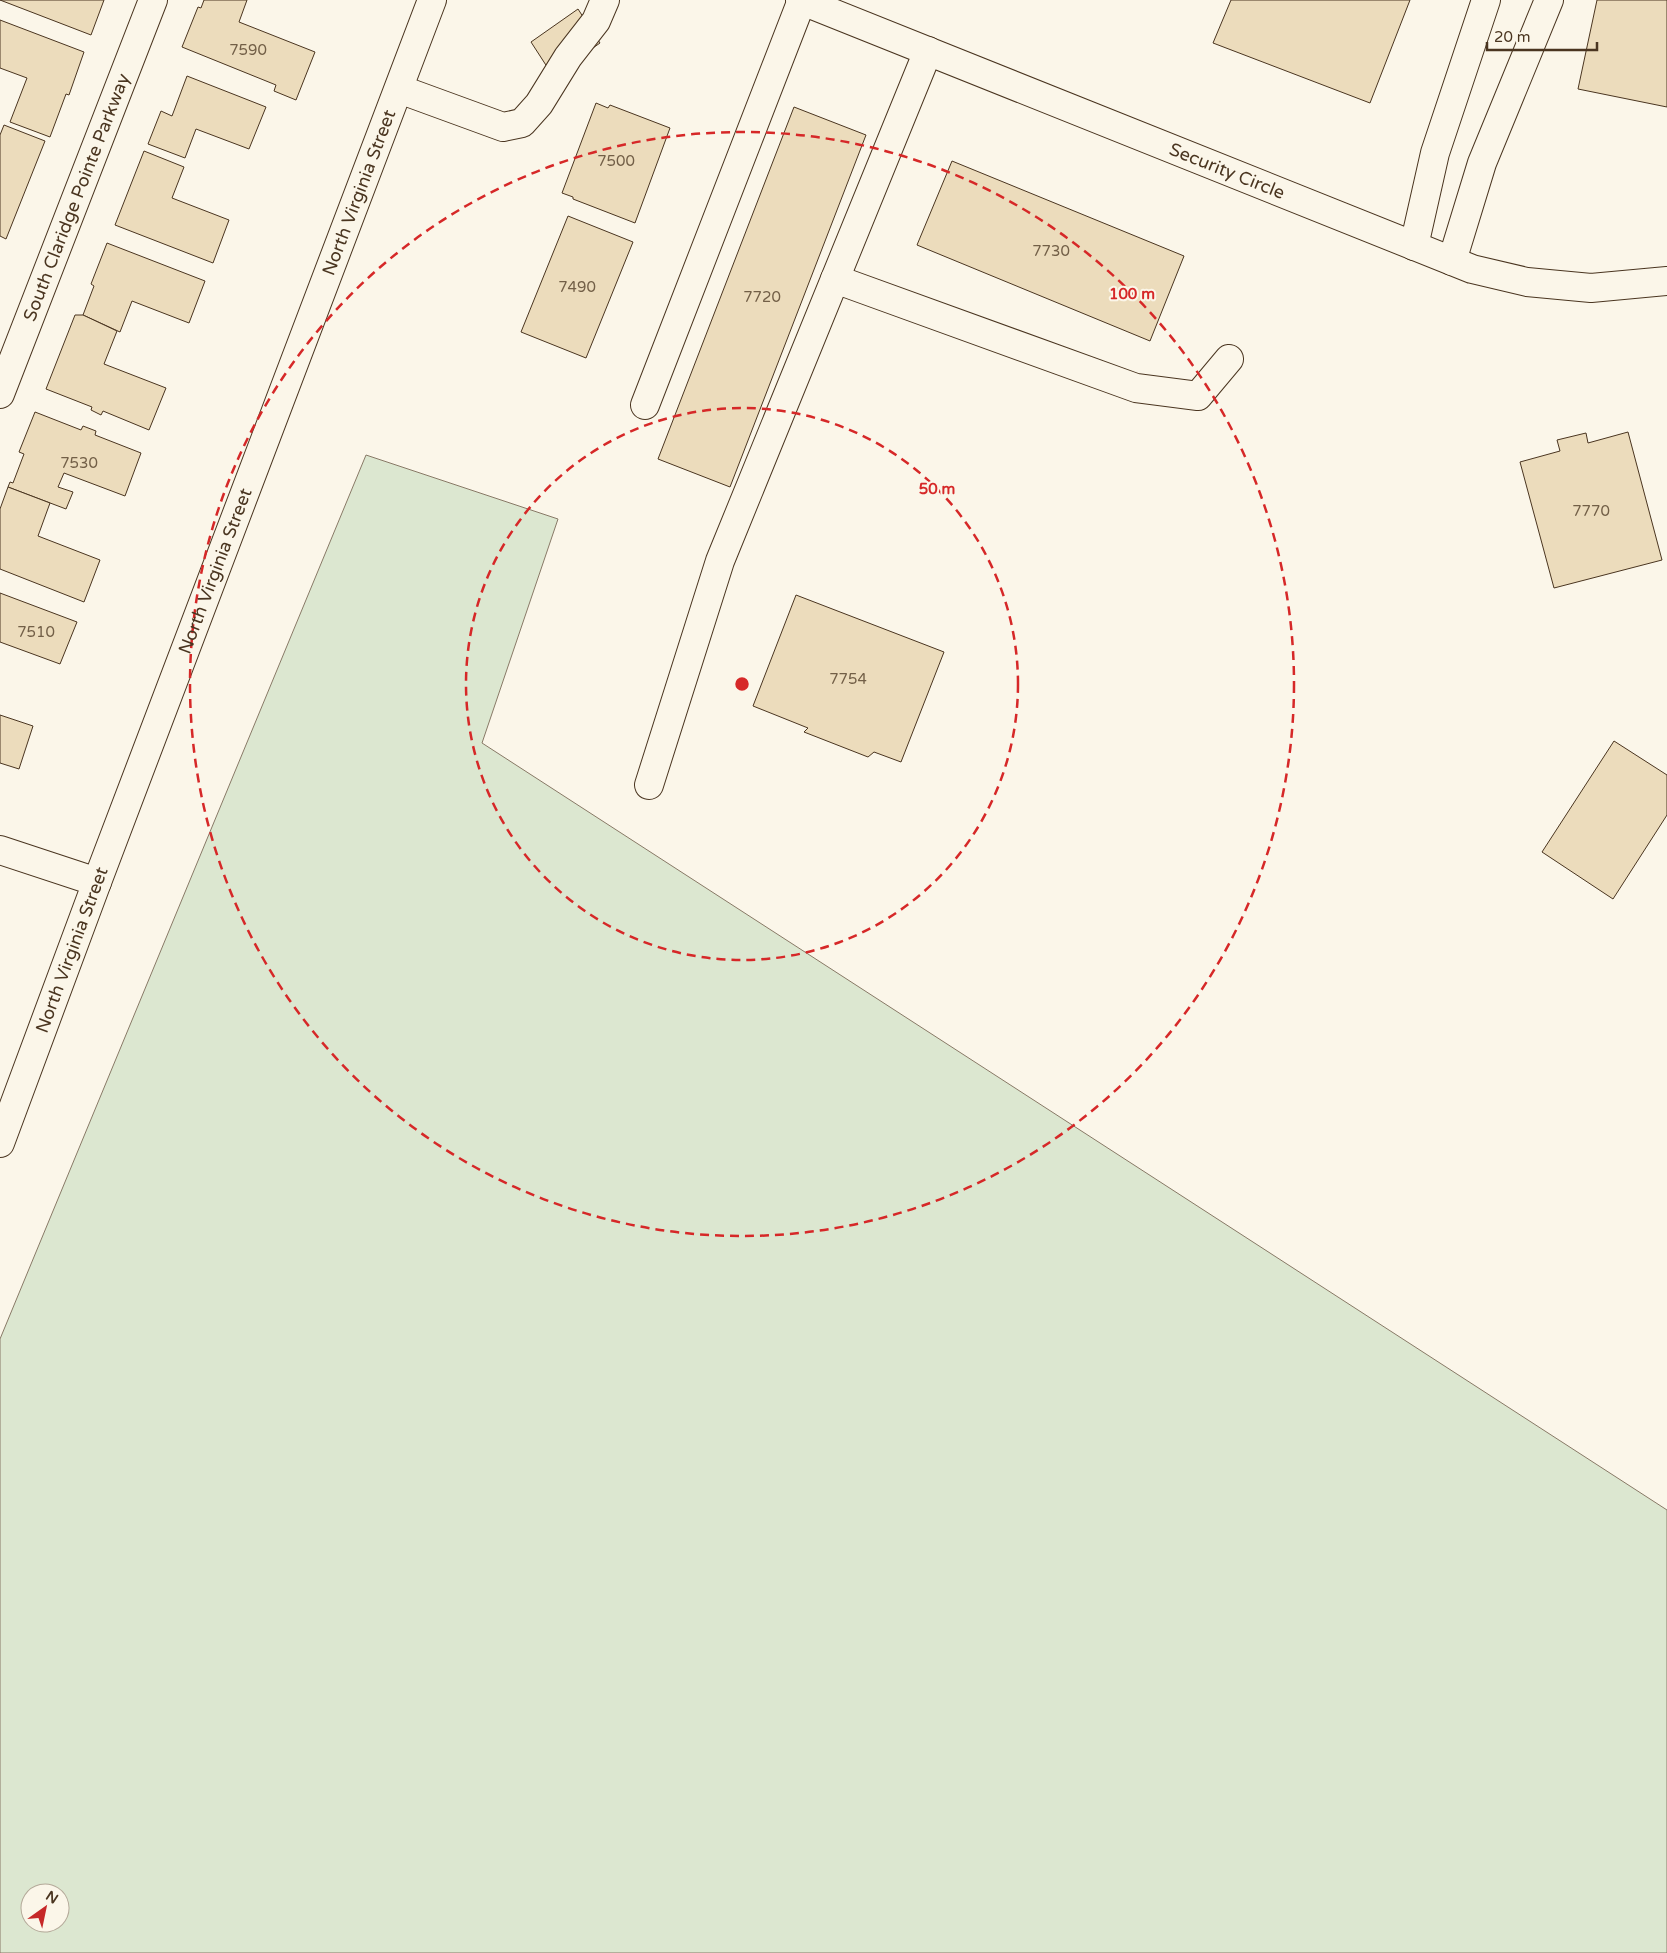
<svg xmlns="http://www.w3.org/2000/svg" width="1667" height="1953" viewBox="0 0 1667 1953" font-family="'Varela Round',sans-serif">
<rect width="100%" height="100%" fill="#fbf6e9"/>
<path fill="#dce7d0" stroke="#887966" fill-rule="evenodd" d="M366,455L558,519L482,743L1667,1510V1953H0V1339ZM30,1893H60V1923H30Z"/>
<g fill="#ecdcbc" stroke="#4a3520">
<polygon points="0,0 104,0 91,35"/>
<polygon points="204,0 247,0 239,22 315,52 296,100 274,91 276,85 182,47 198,7 201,8"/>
<polygon points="1231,0 1410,0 1370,103 1213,43"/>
<polygon points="1597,0 1667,0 1667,107 1578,89"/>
<polygon points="578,9 600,43 553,76 531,42"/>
<polygon points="0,20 84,52 69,95 66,94 50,137 10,122 27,78 0,68"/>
<polygon points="187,76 266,107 249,149 196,129 185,158 148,144 161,111 172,116"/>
<polygon points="596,103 608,108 610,105 670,128 635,223 573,199 573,197 562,193"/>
<polygon points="794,107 866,135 730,487 658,459"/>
<polygon points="4,125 45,141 6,239 0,236 0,135"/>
<polygon points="144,151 184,167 172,198 229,220 213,263 115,225"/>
<polygon points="952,161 1184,256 1150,341 917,245"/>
<polygon points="568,216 633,242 586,358 521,332"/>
<polygon points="107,243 205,281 189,323 132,301 120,332 83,315 94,286 91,284"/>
<polygon points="75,315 83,315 117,331 104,364 166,388 149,430 103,411 101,415 91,410 92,407 46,389"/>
<polygon points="35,412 81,430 83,426 96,431 95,435 141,453 125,496 64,473 58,487 73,492 66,509 8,487 10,482 13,483 24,454 19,452"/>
<polygon points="1628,432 1662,560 1554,588 1520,462 1560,451 1557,440 1586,433 1588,443"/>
<polygon points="8,487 50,503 38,536 100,560 84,602 0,569 0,509"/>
<polygon points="0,593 77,622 60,664 0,642"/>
<polygon points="796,595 944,652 901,762 874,752 868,757 804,732 808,728 753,706"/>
<polygon points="0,715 33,726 19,769 0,763"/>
<polygon points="1614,741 1667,775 1667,815 1613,899 1542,852"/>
</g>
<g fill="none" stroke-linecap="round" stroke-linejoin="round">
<g stroke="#4a3520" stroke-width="30">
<g id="minor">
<path id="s1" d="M800,0L1472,269L1527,282L1591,288L1667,281"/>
<polyline points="399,89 503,127 522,123 539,104 568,57 596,21 605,0"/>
<polyline points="1414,246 1435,153 1486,0"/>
<polyline points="1452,261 1482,163 1549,0"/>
<polyline points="835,279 1136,388 1198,396 1229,359"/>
<path id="s2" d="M0,394L153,0"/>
<polyline points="645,405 802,0"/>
<polyline points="649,785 720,561 928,51"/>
<polyline points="0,850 97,882"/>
</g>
</g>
<g stroke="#4a3520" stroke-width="30">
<g id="major">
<path id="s3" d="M0,1143L97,882L432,0"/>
</g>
</g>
<use href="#minor" stroke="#fbf6e9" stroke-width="28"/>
<use href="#major" stroke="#fbf6e9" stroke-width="28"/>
</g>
<g fill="none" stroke="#d62828" stroke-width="2.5" stroke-dasharray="9 6">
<circle cx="742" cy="684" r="276"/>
<circle cx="742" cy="684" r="552"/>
</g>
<g text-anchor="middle" stroke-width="4" stroke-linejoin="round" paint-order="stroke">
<g font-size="15" fill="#725f47">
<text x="248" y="55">7590</text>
<text x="616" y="166">7500</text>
<text x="1051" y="256">7730</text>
<text x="577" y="292">7490</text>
<text x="762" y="302">7720</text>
<text x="79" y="468">7530</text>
<text x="1591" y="516">7770</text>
<text x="36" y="637">7510</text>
<text x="848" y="684">7754</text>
</g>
<g font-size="18" fill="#4a3520" stroke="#fbf6e9">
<text dy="6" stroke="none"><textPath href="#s1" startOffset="460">Security Circle</textPath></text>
<text dy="6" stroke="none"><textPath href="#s3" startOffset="1016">North Virginia Street</textPath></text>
<text dy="6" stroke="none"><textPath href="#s2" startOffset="211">South Claridge Pointe Parkway</textPath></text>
<text dy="6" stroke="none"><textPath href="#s3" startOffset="611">North Virginia Street</textPath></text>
<text dy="6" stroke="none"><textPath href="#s3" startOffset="206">North Virginia Street</textPath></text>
</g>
</g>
<circle cx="742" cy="684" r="8" fill="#d62828" stroke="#fbf6e9" stroke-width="2.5"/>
<g font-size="15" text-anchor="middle" font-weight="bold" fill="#d62828" stroke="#fbf6e9" stroke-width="4" stroke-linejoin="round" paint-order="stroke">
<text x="1132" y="299">100 m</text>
<text x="937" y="494">50 m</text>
</g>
<g transform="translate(45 1908) rotate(33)"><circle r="24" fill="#fbf6e9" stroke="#b4a999"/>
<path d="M0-4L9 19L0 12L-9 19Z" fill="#c62828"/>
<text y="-8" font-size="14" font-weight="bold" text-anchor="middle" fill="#4a3520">N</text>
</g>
<path d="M1487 42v8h110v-8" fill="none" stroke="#4a3520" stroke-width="2.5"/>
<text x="1494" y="42" font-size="15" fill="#4a3520" stroke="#fbf6e9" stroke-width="4" paint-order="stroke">20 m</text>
</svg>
